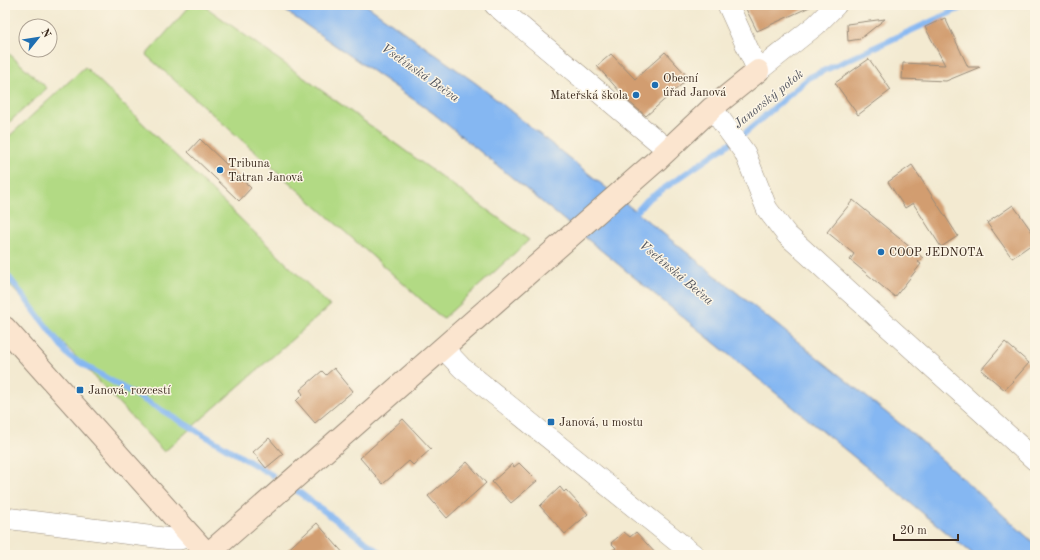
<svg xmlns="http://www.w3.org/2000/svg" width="1040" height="560" viewBox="0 0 1040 560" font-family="'Old Standard TT',serif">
<rect width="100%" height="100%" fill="#fcf5e5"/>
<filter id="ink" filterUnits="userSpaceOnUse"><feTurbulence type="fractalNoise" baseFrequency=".025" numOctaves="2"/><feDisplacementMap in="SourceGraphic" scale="8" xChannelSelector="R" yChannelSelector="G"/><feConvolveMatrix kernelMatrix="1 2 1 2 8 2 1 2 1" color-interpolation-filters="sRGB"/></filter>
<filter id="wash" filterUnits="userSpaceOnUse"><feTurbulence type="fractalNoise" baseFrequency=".012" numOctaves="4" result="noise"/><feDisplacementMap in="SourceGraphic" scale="16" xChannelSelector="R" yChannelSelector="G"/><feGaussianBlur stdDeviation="0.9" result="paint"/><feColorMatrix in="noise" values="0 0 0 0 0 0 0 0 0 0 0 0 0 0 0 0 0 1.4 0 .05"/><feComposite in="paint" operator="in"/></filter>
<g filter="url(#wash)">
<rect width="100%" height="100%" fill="#f3ead1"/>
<g fill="#b2da84" stroke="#768251">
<polygon points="191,5 203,5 529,240 443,319 146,55"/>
<polygon points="5,50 47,88 5,126"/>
<polygon points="85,67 330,306 164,452 5,280 5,140"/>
</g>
<polygon fill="#85b7f2" stroke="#607088" points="277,5 366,5 477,84 919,439 1035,544 1035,555 974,555 433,113"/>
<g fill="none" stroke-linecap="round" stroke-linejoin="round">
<g stroke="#85b7f2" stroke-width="6">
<polyline points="632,217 647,200 745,133 810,77 967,5"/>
<polyline points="5,272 69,356 272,475"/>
<polyline points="292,487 383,555"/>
</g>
</g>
<g id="blocks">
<g fill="#d29d70">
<polygon points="744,5 814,5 757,31"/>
<polygon points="945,18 968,67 980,67 946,81 902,79 903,63 945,65 925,27"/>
<polygon points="885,19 860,39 848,41 847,24"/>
<polygon points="665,52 689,78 646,116 629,102 597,66 611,54 635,79"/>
<polygon points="869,59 891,90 858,115 835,83"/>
<polygon points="200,139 251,188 239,201 188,152"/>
<polygon points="912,165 958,236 941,247 913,203 905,208 888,182"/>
<polygon points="853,200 923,258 918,262 921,264 895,297 850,260 854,254 827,232"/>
<polygon points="1013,205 1035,236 1035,242 1012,258 987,223"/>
<polygon points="1005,342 1029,363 1005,390 981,370"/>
<polygon points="334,368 353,391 315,423 296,401 303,394 300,390 322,371 326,375"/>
<polygon points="403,419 431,449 413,465 409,461 383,484 360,458"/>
<polygon points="269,438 283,454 266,468 253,452"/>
<polygon points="467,462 486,483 447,518 428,496"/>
<polygon points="519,463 537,481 511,503 492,482 512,464 514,467"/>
<polygon points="560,487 564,492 566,490 588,514 565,534 540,506"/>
<polygon points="317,523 345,555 282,555"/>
<polygon points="624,532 630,537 636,532 657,555 607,555 616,548 611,543"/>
</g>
</g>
</g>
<g filter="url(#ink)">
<use href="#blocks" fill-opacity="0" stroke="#978a78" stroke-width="1"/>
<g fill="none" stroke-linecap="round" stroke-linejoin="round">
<g stroke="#978a78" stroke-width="22">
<g id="street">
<polyline points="495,5 668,150"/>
<polyline points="728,5 758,71 816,25 836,5"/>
<polyline points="712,108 745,153 767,209 787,235 1035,460"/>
<polyline points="443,348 462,368 694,555"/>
<polyline points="5,518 171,539 179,539 191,536"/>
</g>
</g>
<g stroke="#978a78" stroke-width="24">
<g id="secondary">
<polyline points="5,328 208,555"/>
<polyline points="208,554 656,161 712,108 758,71"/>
</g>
</g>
<use href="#street" stroke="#fff" stroke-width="21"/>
<use href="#secondary" stroke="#fbe5cf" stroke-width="22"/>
</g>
</g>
<g fill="#1f6fb2" stroke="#fcf5e5" stroke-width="1.5">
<circle cx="655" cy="85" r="4"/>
<circle cx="636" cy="95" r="4"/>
<circle cx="220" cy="170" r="4"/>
<circle cx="881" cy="252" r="4"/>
<rect x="76" y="386" width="8" height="8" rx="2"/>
<rect x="547" y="418" width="8" height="8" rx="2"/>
</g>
<g text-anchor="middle" stroke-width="3" stroke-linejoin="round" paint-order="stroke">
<g font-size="12" fill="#3b2a1e" stroke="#fcf5e5" text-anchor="start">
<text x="663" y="82">Obecní<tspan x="663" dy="14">úřad Janová</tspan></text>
<text x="628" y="99" text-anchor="end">Mateřská škola</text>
<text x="228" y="167">Tribuna<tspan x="228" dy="14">Tatran Janová</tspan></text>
<text x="889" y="256">COOP JEDNOTA</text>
<text x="88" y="394">Janová, rozcestí</text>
<text x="559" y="426">Janová, u mostu</text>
</g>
<g font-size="13" font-style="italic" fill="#51545e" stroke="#fcf5e5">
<text transform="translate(421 72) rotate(35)" y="5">Vsetínská Bečva</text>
<text transform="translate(768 98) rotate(-39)" y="5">Janovský potok</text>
<text transform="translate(677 272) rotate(40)" y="5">Vsetínská Bečva</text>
</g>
</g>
<rect width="1040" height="560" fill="none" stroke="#fcf5e5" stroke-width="20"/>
<g transform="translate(38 38) rotate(60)"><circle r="19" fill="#fcf5e5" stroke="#afa495"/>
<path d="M0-3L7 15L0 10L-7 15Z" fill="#1f6fb2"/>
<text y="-6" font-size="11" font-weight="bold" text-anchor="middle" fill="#3b2a1e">N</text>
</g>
<path d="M894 534v6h64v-6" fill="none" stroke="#3b2a1e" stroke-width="2"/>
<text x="900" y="534" font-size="12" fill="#3b2a1e" stroke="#fcf5e5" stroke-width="3" paint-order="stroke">20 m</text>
</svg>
